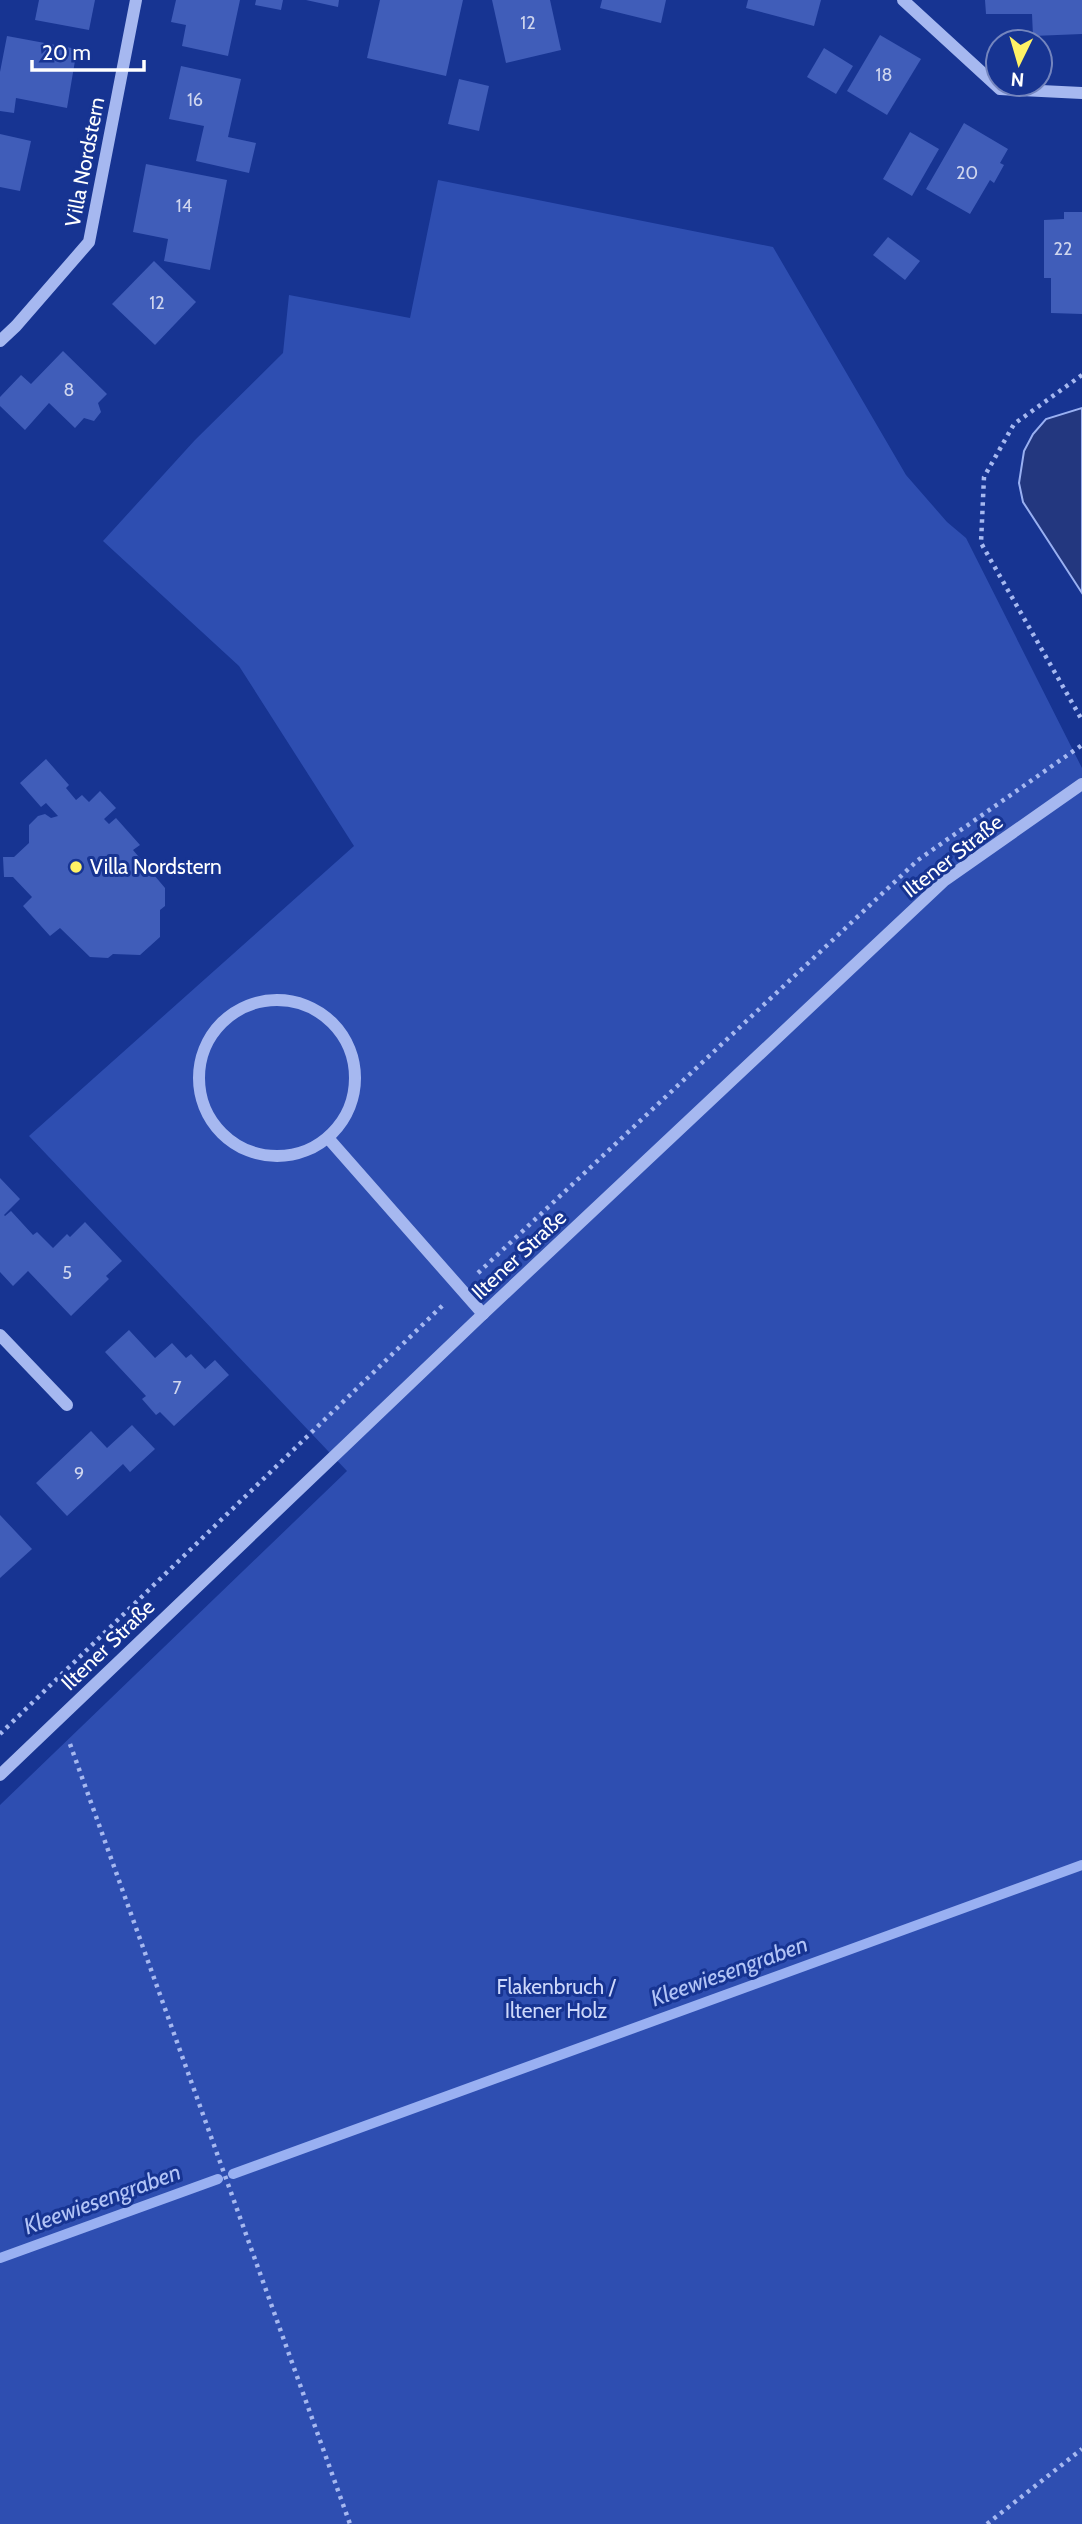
<svg xmlns="http://www.w3.org/2000/svg" width="1082" height="2524" viewBox="0 0 1082 2524" font-family="Cabin,sans-serif">
<rect width="100%" height="100%" fill="#173492"/>
<polygon fill="#2e4eb1" points="438,180 773,247 906,475 947,522 966,538 1082,768 1082,2524 0,2524 0,1805 347,1471 29,1136 354,846 239,666 103,541 195,440 283,353 289,295 410,318"/>
<polygon fill="#23377f" stroke="#99b0f2" stroke-width="2" points="1082,408 1082,593 1023,502 1019,483 1024,451 1033,434 1046,419"/>
<g fill="none" stroke-linecap="round" stroke-linejoin="round">
<g stroke="#99b0f2" stroke-width="10">
<polyline points="233,2174 1082,1865"/>
<polyline points="0,2258 218,2179"/>
</g>
</g>
<g fill="#405db9">
<polygon points="39,0 95,0 89,30 35,20"/>
<polygon points="176,0 240,0 228,56 182,46 186,25 171,22"/>
<polygon points="256,0 283,0 281,10 255,5"/>
<polygon points="306,0 339,0 338,7"/>
<polygon points="380,0 463,0 446,76 367,58"/>
<polygon points="492,0 550,0 561,50 506,63"/>
<polygon points="602,0 666,0 661,23 600,8"/>
<polygon points="748,0 821,0 814,26 746,8"/>
<polygon points="985,0 1082,0 1082,34 1033,36 1032,14 986,14"/>
<polygon points="880,35 921,59 887,115 847,91"/>
<polygon points="7,36 77,49 67,108 16,98 14,113 0,111 0,72"/>
<polygon points="824,48 853,66 836,94 807,77"/>
<polygon points="181,66 241,79 228,137 256,143 249,173 196,161 204,126 169,119"/>
<polygon points="459,79 489,86 479,131 448,124"/>
<polygon points="964,123 1008,149 1000,163 1004,165 994,183 990,180 970,214 926,189"/>
<polygon points="910,132 939,149 912,196 883,179"/>
<polygon points="0,134 31,141 20,191 0,187"/>
<polygon points="146,164 227,180 210,270 164,261 168,239 133,232"/>
<polygon points="1064,212 1082,212 1082,314 1051,313 1051,278 1044,278 1044,220 1064,219"/>
<polygon points="888,237 920,261 905,280 873,255"/>
<polygon points="154,261 196,302 155,345 112,304"/>
<polygon points="63,351 107,394 98,403 101,412 94,421 84,418 75,428 49,403 25,430 0,406 0,397 21,375 31,384"/>
<polygon points="46,759 69,785 66,788 76,800 82,795 89,802 100,791 116,808 104,819 109,824 116,818 140,845 133,850 165,888 165,906 160,910 160,937 140,955 113,954 108,958 90,957 60,928 50,936 23,906 32,897 13,877 4,877 3,857 14,857 29,843 29,825 38,816 45,814 51,818 58,816 46,803 41,807 20,783"/>
<polygon points="0,1178 20,1199 4,1215 5,1216 11,1211 33,1235 37,1232 53,1248 67,1234 70,1237 85,1222 122,1261 106,1276 109,1279 71,1316 28,1271 13,1286 0,1272"/>
<polygon points="129,1330 155,1358 172,1343 186,1358 191,1354 205,1369 215,1360 229,1375 174,1426 160,1412 156,1415 142,1399 146,1396 105,1352"/>
<polygon points="132,1425 155,1449 130,1472 123,1464 67,1516 36,1483 91,1431 107,1448"/>
<polygon points="0,1515 32,1549 0,1578"/>
</g>
<g fill="none" stroke-linecap="round" stroke-linejoin="round">
<g stroke="#a6b8f0" stroke-width="4.5" stroke-dasharray="3.5 5" stroke-linecap="butt">
<polyline points="1082,375 1014,424 984,477 981,543 1082,720"/>
<polyline points="478,1273 918,860 1082,745"/>
<polyline points="0,1734 443,1305"/>
<polyline points="70,1744 350,2524"/>
<polyline points="987,2524 1082,2449"/>
</g>
<g stroke="#a6b8f0" stroke-width="12">
<polyline points="903,0 1000,89 1082,93"/>
<polyline points="0,341 16,326 89,242 136,0"/>
<circle cx="277" cy="1078" r="78"/>
<polyline points="328,1138 483,1314"/>
<polyline points="0,1335 67,1405"/>
<polyline points="0,1775 483,1314 945,880 1082,784"/>
</g>
</g>
<circle fill="#fff265" stroke="#173492" stroke-width="2.5" cx="76" cy="867" r="7"/>
<g text-anchor="middle" stroke-width="6" stroke-linejoin="round" paint-order="stroke">
<g font-size="18" fill="#cfd6ee">
<text x="528" y="29">12</text>
<text x="884" y="81">18</text>
<text x="195" y="106">16</text>
<text x="967" y="179">20</text>
<text x="184" y="212">14</text>
<text x="1063" y="255">22</text>
<text x="157" y="309">12</text>
<text x="69" y="396">8</text>
<text x="67" y="1279">5</text>
<text x="177" y="1394">7</text>
<text x="79" y="1480">9</text>
</g>
<g font-size="21" fill="#fff" stroke="#173492">
<text transform="translate(85 162) rotate(-79)" y="7">Villa Nordstern</text>
<text transform="translate(953 856) rotate(-38)" y="7">Iltener Straße</text>
<text transform="translate(519 1255) rotate(-43)" y="7">Iltener Straße</text>
<text transform="translate(108 1645) rotate(-44)" y="7">Iltener Straße</text>
</g>
<g font-size="21" fill="#fff" stroke="#173492" text-anchor="start">
<text x="90" y="874">Villa Nordstern</text>
</g>
<g font-size="21" fill="#cdd8fb" stroke="#173492">
<text x="556" y="1994">Flakenbruch /<tspan x="556" dy="24">Iltener Holz</tspan></text>
</g>
<g font-size="23" font-style="italic" fill="#b2c4f7" stroke="#173492">
<text transform="translate(729 1971) rotate(-20)" y="8">Kleewiesengraben</text>
<text transform="translate(102 2199) rotate(-20)" y="8">Kleewiesengraben</text>
</g>
</g>
<g transform="translate(1019 63) rotate(185)"><circle r="33" fill="#173492" stroke="#7485be" stroke-width="2"/>
<path d="M0-5L12 26L0 18L-12 26Z" fill="#fff265"/>
<text y="-10" font-size="19" font-weight="bold" text-anchor="middle" fill="#ffffff">N</text>
</g>
<path d="M32 60v10h112v-10" fill="none" stroke="#ffffff" stroke-width="3.5"/>
<text x="42" y="60" font-size="21" fill="#ffffff" stroke="#173492" stroke-width="5" paint-order="stroke">20 m</text>
</svg>
